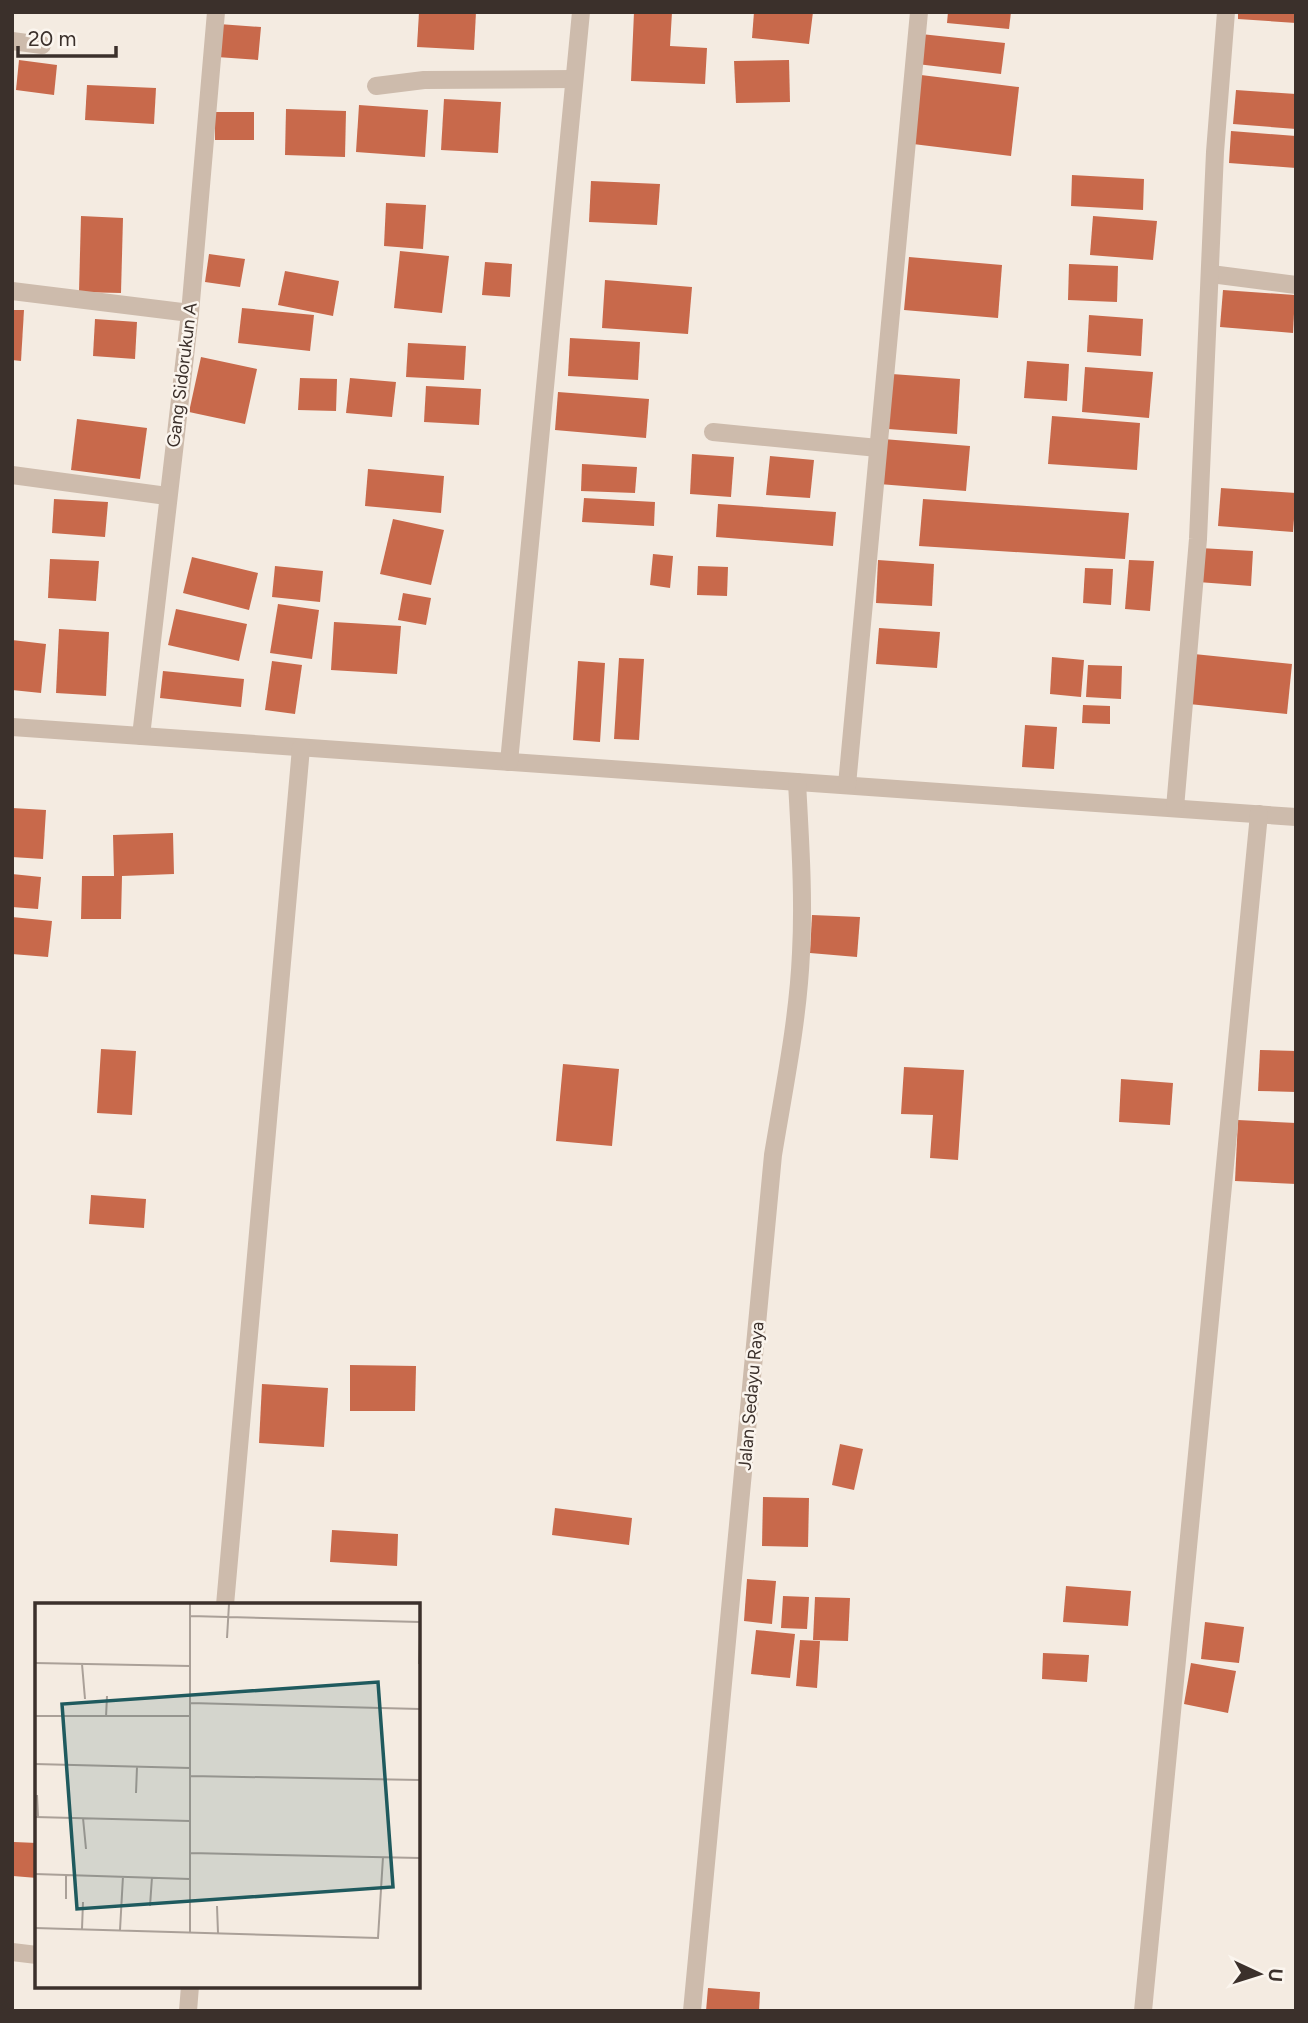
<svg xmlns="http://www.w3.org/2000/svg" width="1308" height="2023" viewBox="0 0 1308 2023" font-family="Figtree,sans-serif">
<rect width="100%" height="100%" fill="#f4ebe1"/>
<g fill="#c8694b">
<polygon points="419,12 476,12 474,50 417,47"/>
<polygon points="634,12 672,12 670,46 707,48 705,84 631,81"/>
<polygon points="754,12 813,12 809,44 752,38"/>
<polygon points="948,12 1011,12 1009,29 947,23"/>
<polygon points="1238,12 1296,12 1296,23 1238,19"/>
<polygon points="219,24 261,27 258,60 217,57"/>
<polygon points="921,34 1005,43 1001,74 917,64"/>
<polygon points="19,60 57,65 54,95 16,90"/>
<polygon points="789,60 790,102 736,103 734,61"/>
<polygon points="921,75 1019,87 1011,156 913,144"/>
<polygon points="87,85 156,88 154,124 85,120"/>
<polygon points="1236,90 1296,94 1296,129 1233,124"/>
<polygon points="444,99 501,102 498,153 441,150"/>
<polygon points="359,105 428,110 425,157 356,152"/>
<polygon points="286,109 346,111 345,157 285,155"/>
<rect x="215" y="112" width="39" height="28"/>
<polygon points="1231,131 1296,136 1296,168 1229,163"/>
<polygon points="1072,175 1144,179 1143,210 1071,206"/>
<polygon points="591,181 660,184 657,225 589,222"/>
<polygon points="386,203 426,205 423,249 384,246"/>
<polygon points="81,216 123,218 121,293 79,292"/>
<polygon points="1093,216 1157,221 1153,260 1090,255"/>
<polygon points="400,251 449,256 442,313 394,308"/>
<polygon points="209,254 245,259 240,287 205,282"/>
<polygon points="909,257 1002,265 998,318 904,310"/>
<polygon points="485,262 512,264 510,297 482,295"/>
<polygon points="1069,264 1118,266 1117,302 1068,300"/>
<polygon points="285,271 339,281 333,316 278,305"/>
<polygon points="605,280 692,287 688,334 602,328"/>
<polygon points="1223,290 1295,295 1293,333 1220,327"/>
<polygon points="242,308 314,315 310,351 238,343"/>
<polygon points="12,310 24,310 21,361 12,360"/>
<polygon points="1089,315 1143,319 1141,356 1087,352"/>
<polygon points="95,319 137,322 135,359 93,356"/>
<polygon points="570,338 640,342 638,380 568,376"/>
<polygon points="408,343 466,346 464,380 406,377"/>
<polygon points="201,357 257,369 245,424 189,412"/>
<polygon points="1027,361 1069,364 1067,401 1024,398"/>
<polygon points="1085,367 1153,372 1149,418 1082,412"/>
<polygon points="892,374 960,379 957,434 888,429"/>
<polygon points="300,378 337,379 336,411 298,410"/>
<polygon points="350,378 396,382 392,417 346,413"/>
<polygon points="426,386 481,389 479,425 424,422"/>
<polygon points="558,392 649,399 646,438 555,430"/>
<polygon points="1052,416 1140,423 1137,470 1048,464"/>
<polygon points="77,419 147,428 140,479 71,470"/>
<polygon points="883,439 970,446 966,491 879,484"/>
<polygon points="692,454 734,457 731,497 690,494"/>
<polygon points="770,456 814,460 810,498 766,495"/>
<polygon points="582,464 637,467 635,493 581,491"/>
<polygon points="368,469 444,476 441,513 365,506"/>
<polygon points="1221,488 1296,493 1293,532 1218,526"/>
<polygon points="584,498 655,502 654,526 582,522"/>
<polygon points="54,499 108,502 105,537 52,533"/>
<polygon points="923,499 1129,513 1125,559 919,546"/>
<polygon points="718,504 836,512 833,546 716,537"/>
<polygon points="393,519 444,530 431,585 380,574"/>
<polygon points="1200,548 1253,551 1251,586 1198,582"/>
<polygon points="653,554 673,556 670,588 650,585"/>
<polygon points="192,557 258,573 249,610 183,593"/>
<polygon points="50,559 99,561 96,601 48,598"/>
<polygon points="878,560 934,564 932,606 876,603"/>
<polygon points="1129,560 1154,561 1150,611 1125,609"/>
<polygon points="275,566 323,571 320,602 272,597"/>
<polygon points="698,566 728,567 727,596 697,595"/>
<polygon points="1085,568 1113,569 1111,605 1083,603"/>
<polygon points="403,593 431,598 426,625 398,620"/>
<polygon points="278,604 319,610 312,659 270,653"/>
<polygon points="176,609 247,624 239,661 168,645"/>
<polygon points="334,622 401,626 397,674 331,670"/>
<polygon points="879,628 940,632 937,668 876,664"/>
<polygon points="59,629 109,632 106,696 56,693"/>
<polygon points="12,640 46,644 41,693 12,690"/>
<polygon points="1194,654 1292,664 1287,714 1189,704"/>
<polygon points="1052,657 1084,660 1081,697 1050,694"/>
<polygon points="619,658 644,659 639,740 614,739"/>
<polygon points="272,661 302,665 295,714 265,710"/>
<polygon points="578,661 605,663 600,742 573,740"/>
<polygon points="1088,665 1122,666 1121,699 1086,697"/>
<polygon points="163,671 244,679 241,707 160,698"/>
<polygon points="1083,705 1110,706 1110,724 1082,723"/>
<polygon points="1025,725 1057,727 1054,769 1022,767"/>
<polygon points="12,808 46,810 43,859 12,857"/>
<polygon points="173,833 174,874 122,876 121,919 81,919 82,876 114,876 113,835"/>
<polygon points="12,874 41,877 38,909 12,907"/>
<polygon points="812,915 860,917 857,957 810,953"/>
<polygon points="12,917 52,921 48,957 12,954"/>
<polygon points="101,1049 136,1051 132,1115 97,1113"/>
<polygon points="1260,1050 1296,1051 1296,1092 1258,1091"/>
<polygon points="563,1064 619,1069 612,1146 556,1141"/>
<polygon points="904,1067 964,1070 958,1160 930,1158 933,1115 901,1114"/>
<polygon points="1121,1079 1173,1083 1170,1125 1119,1122"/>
<polygon points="1238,1120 1296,1123 1296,1184 1235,1181"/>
<polygon points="91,1195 146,1199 144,1228 89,1224"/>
<polygon points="350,1365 416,1366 415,1411 350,1411"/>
<polygon points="262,1384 328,1388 324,1447 259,1443"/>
<polygon points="840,1444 863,1449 854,1490 832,1485"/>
<polygon points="763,1497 809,1498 808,1547 762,1546"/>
<polygon points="555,1508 632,1518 629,1545 552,1535"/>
<polygon points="332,1530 398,1534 397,1566 330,1562"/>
<polygon points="747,1579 776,1581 772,1624 744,1621"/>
<polygon points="1066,1586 1131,1591 1128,1626 1063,1622"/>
<polygon points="783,1596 809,1597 807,1629 781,1628"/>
<polygon points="815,1597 850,1598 848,1641 813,1640"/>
<polygon points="1205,1622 1244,1627 1239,1663 1201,1659"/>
<polygon points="756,1630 795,1634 790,1678 751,1674"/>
<polygon points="800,1640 820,1641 817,1688 796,1686"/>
<polygon points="1043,1653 1089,1655 1087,1682 1042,1679"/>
<polygon points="1191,1663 1236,1671 1228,1713 1184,1704"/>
<polygon points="14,1842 37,1843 37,1878 13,1876"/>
<polygon points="708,1988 760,1992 759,2011 706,2011"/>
</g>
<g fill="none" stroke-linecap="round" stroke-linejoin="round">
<g stroke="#cdbbac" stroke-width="18">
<polyline points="12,41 42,45"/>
<polyline points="376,86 424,80 574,79"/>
<polyline points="1211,274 1296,285"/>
<polyline points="12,291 190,313"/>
<polyline points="713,432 878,448"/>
<polyline points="12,475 167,496"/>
<polyline points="12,727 1296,817"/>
<polyline points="141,736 190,313 216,12"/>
<polyline points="509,762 581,12"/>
<polyline points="847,785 919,12"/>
<polyline points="1175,808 1198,539 1215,152 1226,12"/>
<polyline points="225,1605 301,748"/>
<polyline points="12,1952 37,1955"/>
<polyline points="188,2011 190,1986"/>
<path d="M692,2011L773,1155C784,1088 798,1021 801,953C804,896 800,839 797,782"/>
<polyline points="1143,2011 1259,814"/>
</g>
</g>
<g text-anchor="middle" stroke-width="5" stroke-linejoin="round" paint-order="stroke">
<g font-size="18" fill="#3b302b" stroke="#fbf5ee">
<text transform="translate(182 375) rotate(-83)" y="6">Gang Sidorukun A</text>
<text transform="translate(751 1396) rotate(-85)" y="6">Jalan Sedayu Raya</text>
</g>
</g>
<g transform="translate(35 1603)">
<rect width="385" height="385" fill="#f4ebe1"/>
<path fill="none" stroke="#aaa098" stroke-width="2" d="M155,1V329M155,13L385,19M192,35L194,1M0,60L155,63M47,61L50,96M384,61L385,34M155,100L385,106M0,113H155M71,114L72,93M0,161L155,165M155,173L385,177M101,190L102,164M2,192L3,214M0,214L155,218M48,215L51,246M155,250L385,255M0,271L155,276M31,272V296M115,303L117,274M182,303L183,330M0,325L343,335L348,254M47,326L48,299M85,327L88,273"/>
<path fill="#1f5a5e" fill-opacity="0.15" stroke="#1f5a5e" stroke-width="3.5" d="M343,79L358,284L42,306L27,101Z"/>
<rect width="385" height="385" fill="none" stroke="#3b302b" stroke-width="3.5"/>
</g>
<rect width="1308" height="2023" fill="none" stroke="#3b302b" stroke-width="28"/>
<g transform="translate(1259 1974) rotate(94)" stroke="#fbf5ee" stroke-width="5" paint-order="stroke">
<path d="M0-5L12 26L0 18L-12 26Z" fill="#3b302b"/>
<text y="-10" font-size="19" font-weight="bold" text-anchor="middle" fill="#3b302b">U</text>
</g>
<path d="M18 46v10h98v-10" fill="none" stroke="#3b302b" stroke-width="3.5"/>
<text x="28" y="46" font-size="21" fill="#3b302b" stroke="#fbf5ee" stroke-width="5" paint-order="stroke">20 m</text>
</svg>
